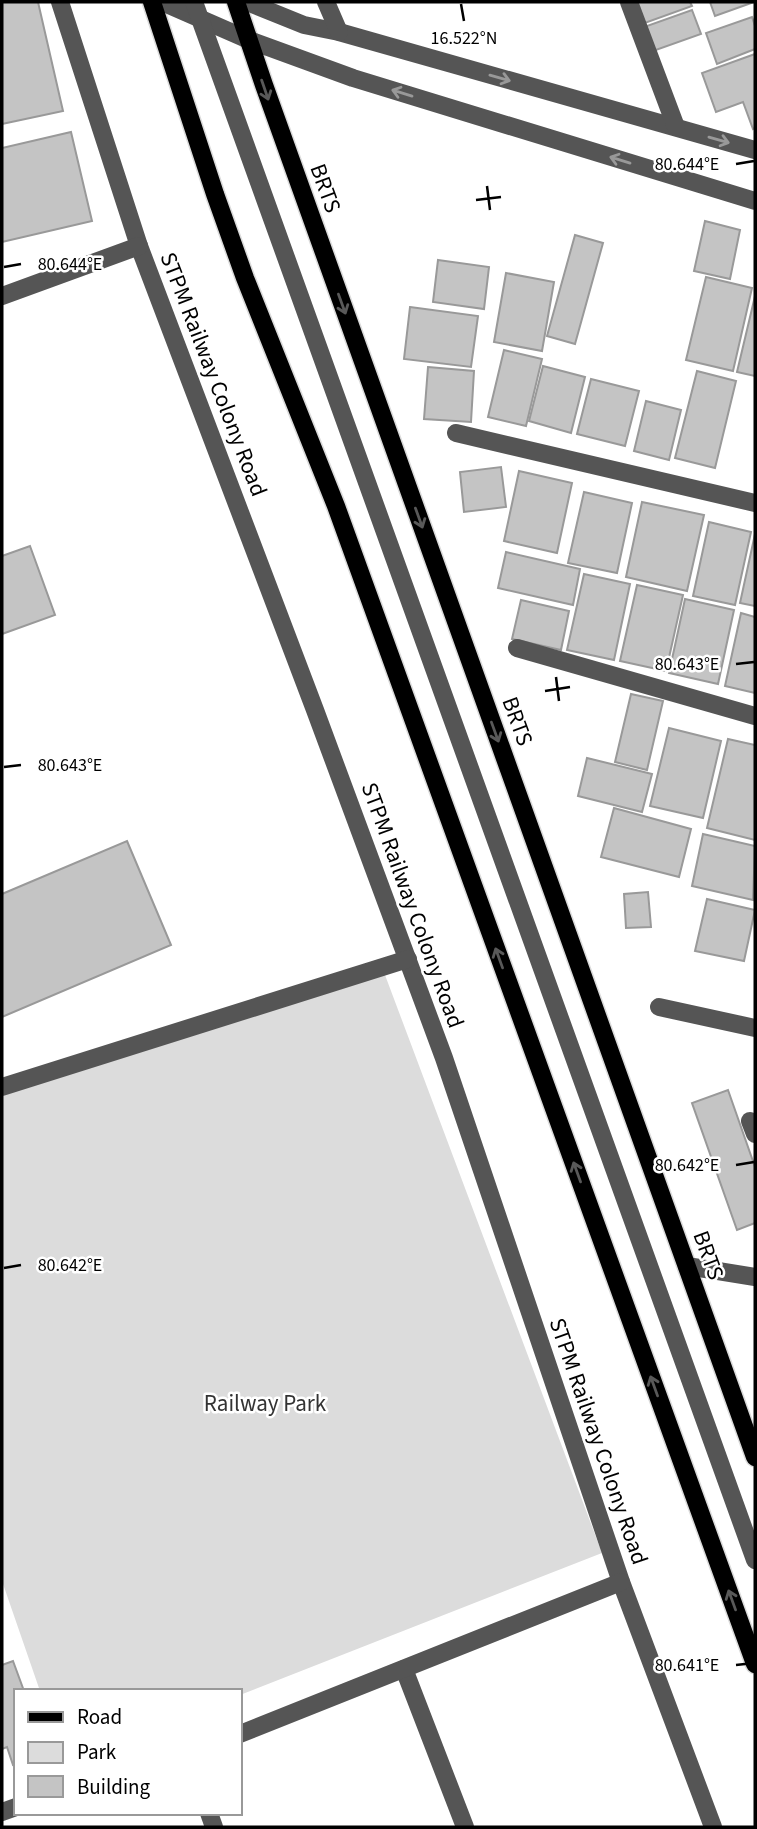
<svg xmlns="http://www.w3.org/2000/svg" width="757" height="1829" viewBox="0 0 757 1829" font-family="'Source Sans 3',sans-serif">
<rect width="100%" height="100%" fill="#fff"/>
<polygon fill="#dcdcdc" points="379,959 602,1553 240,1695 240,1691 40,1691 2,1581 2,1095"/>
<g fill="#c4c4c4" stroke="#999" stroke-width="2">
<polygon points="2,2 38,2 63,111 2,124"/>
<polygon points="635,2 690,2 692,6 642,24"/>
<polygon points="710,2 754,2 715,16"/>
<polygon points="692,10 701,34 653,51 644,27"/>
<polygon points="752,17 755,26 755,49 717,64 706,33"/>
<polygon points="755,54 755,128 753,129 743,102 716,112 702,73"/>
<polygon points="71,132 92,221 2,242 2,148"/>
<polygon points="705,221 740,230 730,279 694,271"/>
<polygon points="575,235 603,243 575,344 547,336"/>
<polygon points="438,260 489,267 484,309 433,302"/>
<polygon points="506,273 554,282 542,351 494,342"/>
<polygon points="706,277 752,288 733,371 686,360"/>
<polygon points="755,296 755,376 737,372"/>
<polygon points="410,307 478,316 471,367 404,359"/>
<polygon points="504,350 542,359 526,426 488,417"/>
<polygon points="543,366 585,377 571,433 529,421"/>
<polygon points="428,367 474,371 471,422 424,419"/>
<polygon points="697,371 736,381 715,468 675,458"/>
<polygon points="591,379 639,391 625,446 577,434"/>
<polygon points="646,401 681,410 669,460 634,451"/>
<polygon points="501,467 506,507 464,512 460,472"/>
<polygon points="519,471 572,483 557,553 504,541"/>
<polygon points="584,492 632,503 617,573 568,563"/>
<polygon points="642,502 704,515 687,591 626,577"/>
<polygon points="709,522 751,532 735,605 693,596"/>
<polygon points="755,534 755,606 740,603"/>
<polygon points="30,546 55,615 2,634 2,556"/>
<polygon points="506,552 580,569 573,605 498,588"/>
<polygon points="584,574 630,584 614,660 567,650"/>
<polygon points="637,585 683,595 666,671 620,661"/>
<polygon points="685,599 734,610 718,684 669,673"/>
<polygon points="521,600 569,611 561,650 512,639"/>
<polygon points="741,613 755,617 755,693 725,686"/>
<polygon points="631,694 663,701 647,770 615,762"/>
<polygon points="669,728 721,741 703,818 650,806"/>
<polygon points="728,739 755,745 755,840 707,828"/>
<polygon points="587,758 652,774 642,812 578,796"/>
<polygon points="614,808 691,829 679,877 601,857"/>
<polygon points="703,834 755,846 753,900 692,886"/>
<polygon points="127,841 171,945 2,1017 2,894"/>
<polygon points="648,892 651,927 626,928 624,894"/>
<polygon points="707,899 755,910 744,961 695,951"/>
<polygon points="728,1090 755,1167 755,1223 737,1230 692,1103"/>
<polygon points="13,1661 24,1691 16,1691 16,1764 13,1765 7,1747 2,1749 2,1665"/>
</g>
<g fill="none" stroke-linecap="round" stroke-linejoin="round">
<g stroke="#dbdbdb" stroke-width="21">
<g id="major">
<polyline points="152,2 215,194 245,278 336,506 755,1664"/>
<polyline points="236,2 264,85 755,1457"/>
</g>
</g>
<g stroke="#555" stroke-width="18">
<polyline points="60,2 139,246 315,710 444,1058 621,1582 713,1827"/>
<polyline points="162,2 249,40 353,78 755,201"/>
<polyline points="194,2 755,1560"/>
<polyline points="247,2 304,25 339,32 755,150"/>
<polyline points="326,2 339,32"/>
<polyline points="629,2 676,127"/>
<polyline points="2,296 139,246"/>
<polyline points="456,433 755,503"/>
<polyline points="517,648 755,716"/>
<polyline points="659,1007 755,1028"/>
<polyline points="2,1087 408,959"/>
<polyline points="750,1121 755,1134"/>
<polyline points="687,1266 755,1277"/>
<polyline points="404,1669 465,1827"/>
<polyline points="240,1734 621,1582"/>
<polyline points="2,1812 16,1807"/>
<polyline points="209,1813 214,1827"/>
</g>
<use href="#major" stroke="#000" stroke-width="18"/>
</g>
<defs><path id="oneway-shaft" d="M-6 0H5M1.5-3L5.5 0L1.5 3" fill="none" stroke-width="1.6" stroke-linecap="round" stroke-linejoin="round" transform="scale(1.75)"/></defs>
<g stroke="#999">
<use href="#oneway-shaft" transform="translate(500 78) rotate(16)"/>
<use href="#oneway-shaft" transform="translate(402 93) rotate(-163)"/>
<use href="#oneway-shaft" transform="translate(719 140) rotate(16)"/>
<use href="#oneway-shaft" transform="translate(620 160) rotate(-163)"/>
</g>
<g stroke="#595959">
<use href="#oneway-shaft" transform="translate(265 90) rotate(71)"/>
<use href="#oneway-shaft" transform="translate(342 304) rotate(70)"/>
<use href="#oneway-shaft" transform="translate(419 518) rotate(70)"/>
<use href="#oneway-shaft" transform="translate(495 732) rotate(70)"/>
<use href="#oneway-shaft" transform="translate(499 958) rotate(-110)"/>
<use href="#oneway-shaft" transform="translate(577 1172) rotate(-110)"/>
<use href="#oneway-shaft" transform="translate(654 1386) rotate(-110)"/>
<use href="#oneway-shaft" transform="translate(732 1600) rotate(-110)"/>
</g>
<path fill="none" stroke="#000" stroke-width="2.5" d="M461,4L464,21M736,164L754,161M487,186L490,210M476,200L501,197M4,267L21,264M736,664L754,662M556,677L559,701M545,691L570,687M4,767L21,765M736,1165L754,1162M4,1268L21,1265M736,1665L754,1663"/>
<g text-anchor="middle" stroke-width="5" stroke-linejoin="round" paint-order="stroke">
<g font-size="23" fill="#000" stroke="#fff">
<text transform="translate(326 188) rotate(70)" y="8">BRTS</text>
<text transform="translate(214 374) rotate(69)" y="8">STPM Railway Colony Road</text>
<text transform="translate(518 721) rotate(70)" y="8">BRTS</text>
<text transform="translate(413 905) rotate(70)" y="8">STPM Railway Colony Road</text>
<text transform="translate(709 1255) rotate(70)" y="8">BRTS</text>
<text transform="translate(599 1441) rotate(71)" y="8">STPM Railway Colony Road</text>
</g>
<g font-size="23" fill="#333" stroke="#fff">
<text x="265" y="1411">Railway Park</text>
</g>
</g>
<g font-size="18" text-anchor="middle" fill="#000" stroke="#fff" stroke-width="5" stroke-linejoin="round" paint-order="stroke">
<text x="464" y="44">16.522°N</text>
<text x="687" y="170">80.644°E</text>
<text x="70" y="270">80.644°E</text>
<text x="687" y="670">80.643°E</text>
<text x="70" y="771">80.643°E</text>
<text x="687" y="1171">80.642°E</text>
<text x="70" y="1271">80.642°E</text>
<text x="687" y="1671">80.641°E</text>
</g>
<rect width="757" height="1829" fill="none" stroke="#000000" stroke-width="7"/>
<rect x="14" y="1689" width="228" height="126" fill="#ffffff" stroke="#999999" stroke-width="2"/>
<rect x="28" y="1712" width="35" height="10" fill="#000000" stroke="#999999" stroke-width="2"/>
<text x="77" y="1724" font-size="21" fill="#000000">Road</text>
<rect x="28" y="1742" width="35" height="21" fill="#dcdcdc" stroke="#999999" stroke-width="2"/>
<text x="77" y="1759" font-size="21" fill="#000000">Park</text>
<rect x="28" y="1776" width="35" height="21" fill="#c4c4c4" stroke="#999999" stroke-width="2"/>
<text x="77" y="1794" font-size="21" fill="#000000">Building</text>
</svg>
